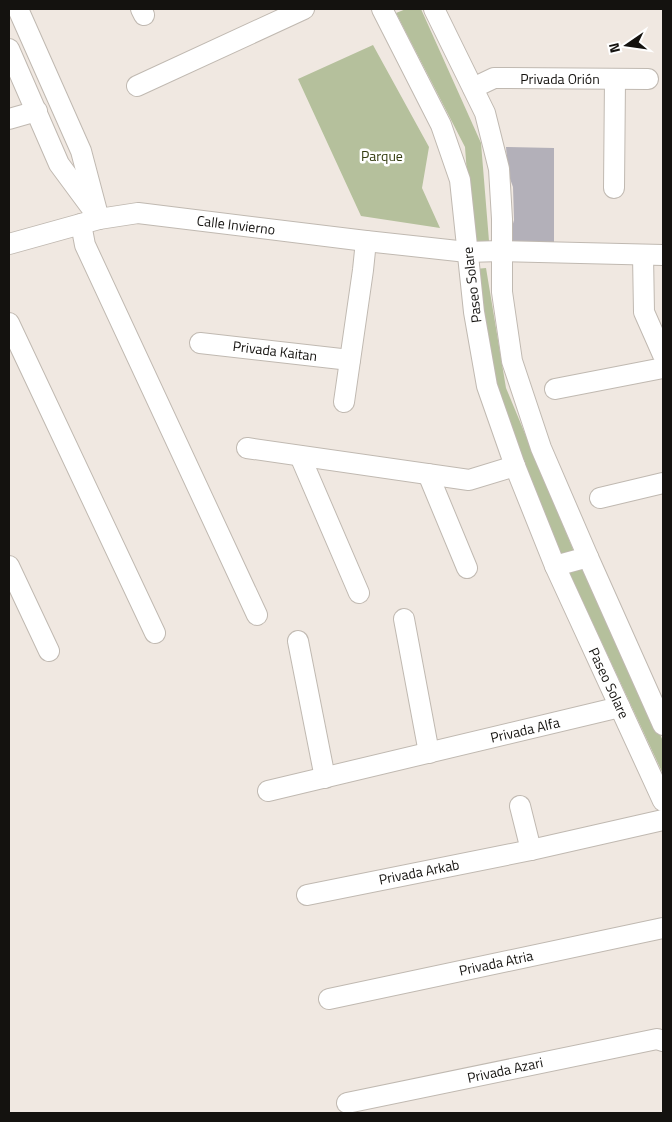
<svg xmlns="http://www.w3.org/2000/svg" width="672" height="1122" viewBox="0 0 672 1122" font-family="'Titillium Web',sans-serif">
<rect width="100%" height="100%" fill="#f0e8e1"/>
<g fill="#b5c09c">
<polygon points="406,9 421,9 481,143 489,241 472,241 465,147 396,13"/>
<polygon points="373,45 429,147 422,188 440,228 361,216 298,79"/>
<polygon points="486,268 506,388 575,554 562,558 497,393 475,269"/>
<polygon points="583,564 663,741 663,774 568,570"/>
</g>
<polygon fill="#b3b0b9" points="506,147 554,148 554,246 512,245 511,231 514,220 513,187 508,173"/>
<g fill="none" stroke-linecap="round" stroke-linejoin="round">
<g stroke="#c0b9b1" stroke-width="22">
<g id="street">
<polyline points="18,9 81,151 99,219"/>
<polyline points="141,9 144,15"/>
<polyline points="382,9 441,125 460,180 474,312 487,386 515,466 555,566 663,801"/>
<polyline points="434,9 485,113 499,169 502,219 502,292 512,361 541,448 588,557"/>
<polyline points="9,49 59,164 93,210"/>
<polyline points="137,86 304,9"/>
<polyline points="473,88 494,78 648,79"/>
<polyline points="9,119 37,111"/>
<polyline points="614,188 615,79"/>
<polyline points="81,224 85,245 257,615"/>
<polyline points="9,244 99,219 138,213 366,241 467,252 501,251 663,255"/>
<polyline points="643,255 644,312 663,355"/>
<polyline points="9,323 155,633"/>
<polyline points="200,343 350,360"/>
<polyline points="555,389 663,368"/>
<polyline points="344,402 363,270 366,241"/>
<polyline points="247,448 469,480 515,466"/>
<polyline points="300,456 359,593"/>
<polyline points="428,474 467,568"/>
<polyline points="600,498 663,483"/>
<polyline points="9,566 49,651"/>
<polyline points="555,566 588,557 663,725"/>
<polyline points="404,619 429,753"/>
<polyline points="298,641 325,778"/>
<polyline points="268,791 620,707"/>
<polyline points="520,806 531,850"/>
<polyline points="307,895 531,850 663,820"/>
<polyline points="329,999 663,928"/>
<polyline points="347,1103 657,1039 663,1041"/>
</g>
</g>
<use href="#street" stroke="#fff" stroke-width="20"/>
</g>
<g text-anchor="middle" stroke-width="5" stroke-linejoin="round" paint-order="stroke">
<g font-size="14" fill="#14120f" stroke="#fff">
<text x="560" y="84">Privada Orión</text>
<text transform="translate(236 225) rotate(7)" y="5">Calle Invierno</text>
<text transform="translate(472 285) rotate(-97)" y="5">Paseo Solare</text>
<text transform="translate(275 351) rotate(7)" y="5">Privada Kaitan</text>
<text transform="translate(609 683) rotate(65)" y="5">Paseo Solare</text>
<text transform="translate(525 730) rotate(-13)" y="5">Privada Alfa</text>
<text transform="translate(419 872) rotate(-11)" y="5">Privada Arkab</text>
<text transform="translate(496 963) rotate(-12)" y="5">Privada Atria</text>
<text transform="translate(505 1070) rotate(-12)" y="5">Privada Azari</text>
</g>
<g font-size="14" fill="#333c0f" stroke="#fff">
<text x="382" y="161">Parque</text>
</g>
</g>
<rect width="672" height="1122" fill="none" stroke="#14120f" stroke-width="20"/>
<g transform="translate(627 45) rotate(257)" stroke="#ffffff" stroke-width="4" paint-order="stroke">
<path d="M0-4L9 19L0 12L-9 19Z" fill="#14120f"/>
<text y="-8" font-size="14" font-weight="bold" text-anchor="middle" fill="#14120f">N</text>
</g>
</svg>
